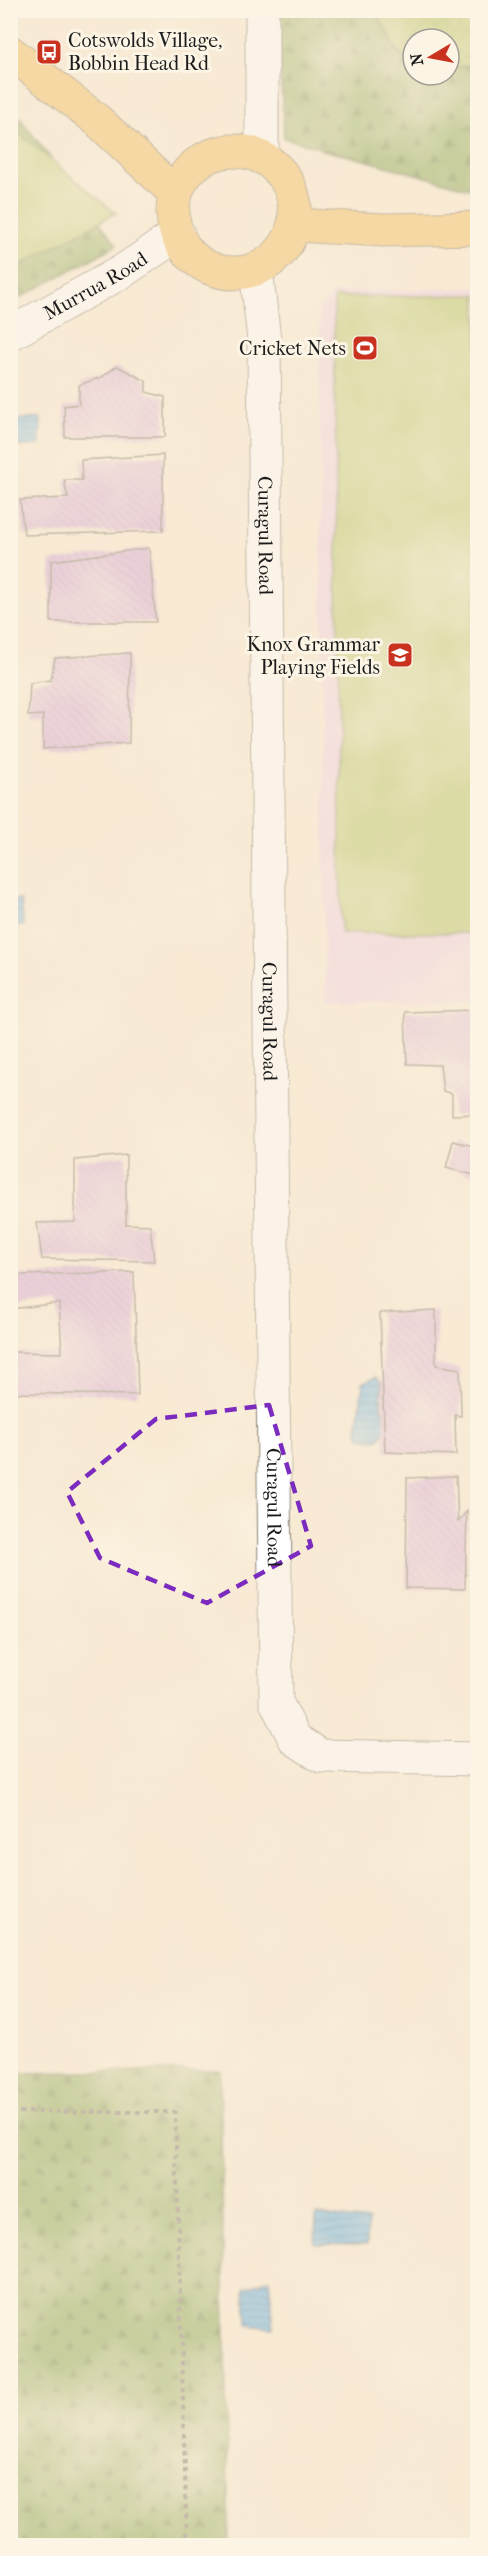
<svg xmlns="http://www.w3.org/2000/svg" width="488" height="2556" viewBox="0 0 488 2556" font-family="'IM FELL French Canon',serif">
<defs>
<pattern id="grass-dots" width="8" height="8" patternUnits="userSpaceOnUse" patternTransform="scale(1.5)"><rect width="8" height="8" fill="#b9ca6d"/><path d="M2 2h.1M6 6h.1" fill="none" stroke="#9ead5e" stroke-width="1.8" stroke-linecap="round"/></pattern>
<pattern id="forest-firs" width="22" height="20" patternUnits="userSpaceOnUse" patternTransform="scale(1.5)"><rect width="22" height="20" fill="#92ae60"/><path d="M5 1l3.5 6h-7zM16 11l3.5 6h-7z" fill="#768d4e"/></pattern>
<pattern id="water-rules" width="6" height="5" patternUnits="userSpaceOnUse" patternTransform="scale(1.5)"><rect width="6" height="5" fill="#6db6e5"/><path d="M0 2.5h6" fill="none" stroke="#5993b9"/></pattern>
<pattern id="building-back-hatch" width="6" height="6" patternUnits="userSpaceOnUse" patternTransform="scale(1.5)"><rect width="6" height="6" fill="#dcb2df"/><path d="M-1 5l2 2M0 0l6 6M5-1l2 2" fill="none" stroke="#bc98bf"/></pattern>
</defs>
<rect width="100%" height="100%" fill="#fcf5e5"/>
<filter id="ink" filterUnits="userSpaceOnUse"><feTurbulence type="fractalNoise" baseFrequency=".0167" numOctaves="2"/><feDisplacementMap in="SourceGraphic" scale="12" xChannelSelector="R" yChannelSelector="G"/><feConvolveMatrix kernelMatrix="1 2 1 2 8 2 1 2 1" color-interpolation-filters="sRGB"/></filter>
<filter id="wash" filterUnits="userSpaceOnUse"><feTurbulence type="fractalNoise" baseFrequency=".008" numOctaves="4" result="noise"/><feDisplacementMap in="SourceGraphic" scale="24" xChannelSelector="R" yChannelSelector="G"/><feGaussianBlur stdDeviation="1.35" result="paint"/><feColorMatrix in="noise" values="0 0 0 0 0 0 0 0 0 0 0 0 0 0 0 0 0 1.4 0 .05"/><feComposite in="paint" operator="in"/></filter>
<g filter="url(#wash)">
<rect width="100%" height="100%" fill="#f8ead3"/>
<polygon fill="#efd0e6" points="477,288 477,1001 325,1002 319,308 334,292"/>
<path fill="url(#grass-dots)" stroke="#6a7344" stroke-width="1.5" fill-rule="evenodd" d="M318,11H477V175L391,165L320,150ZM413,39H449V75H413Z"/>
<g fill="url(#forest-firs)" stroke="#57653e" stroke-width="1.5">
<polygon points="277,11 380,11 379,17 400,55 413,61 413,75 449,75 449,69 477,63 477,191 284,138"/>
<polygon points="10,105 117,245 11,303 10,303"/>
<polygon points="220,2070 229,2545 11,2545 11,2073"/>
</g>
<g fill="#b9ca6d" stroke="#6a7344" stroke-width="1.5">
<polygon points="10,126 116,213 11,270 10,270"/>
<polygon points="477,295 477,933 341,933 334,297"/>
</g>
<g fill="url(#water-rules)" stroke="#446980" stroke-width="1.5">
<polygon points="41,418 40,445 11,447 11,420"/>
<polygon points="11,900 21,900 24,926 11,925"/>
<polygon points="376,1377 382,1383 381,1405 387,1429 378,1440 369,1440 360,1437 357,1430 363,1383"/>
<polygon points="316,2215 368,2221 367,2245 315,2244"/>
<polygon points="269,2279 274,2328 247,2325 245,2288"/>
</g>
<g id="blocks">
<g fill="url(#building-back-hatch)">
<polygon points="117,366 146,381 146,392 165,397 165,437 65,437 64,406 79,404 79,385 102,377"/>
<polygon points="163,455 163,531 24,535 20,500 68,498 64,480 82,480 81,460"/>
<polygon points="149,548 156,622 51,622 51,561"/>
<polygon points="130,653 129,743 43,749 43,715 28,716 30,683 51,680 55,658"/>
<polygon points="478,1010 478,1114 452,1115 452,1094 443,1091 440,1065 407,1064 405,1012"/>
<polygon points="453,1141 478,1147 478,1176 446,1168"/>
<polygon points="126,1155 126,1224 150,1225 154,1261 42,1259 37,1223 75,1222 75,1160"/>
<polygon points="134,1272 138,1395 10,1393 10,1352 62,1353 59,1303 10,1309 20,1275"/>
<polygon points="436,1310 436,1365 460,1369 461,1416 455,1415 456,1455 385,1452 380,1313"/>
<polygon points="456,1476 458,1522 467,1511 465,1589 406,1588 407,1478"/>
</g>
</g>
</g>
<g filter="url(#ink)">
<use href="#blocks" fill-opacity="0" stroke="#8a8378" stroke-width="1.5"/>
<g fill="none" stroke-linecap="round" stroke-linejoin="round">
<g stroke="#8a8378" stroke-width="35">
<g id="minor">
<polyline points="262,157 262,10"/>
<path id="s1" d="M256,269L264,340L276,1702L295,1739L321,1756L478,1759"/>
<path id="s2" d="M10,334L123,271L178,234"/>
</g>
</g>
<g stroke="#8a8378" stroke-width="35">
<g id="major">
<polyline points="10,52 96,119 176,194"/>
<circle cx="234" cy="212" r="61"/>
<polyline points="294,225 384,230 478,228"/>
</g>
</g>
<polyline stroke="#8a8378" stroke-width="4" stroke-dasharray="4.5 4.5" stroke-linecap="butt" points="10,2112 175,2112 187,2546"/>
<use href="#minor" stroke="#fff" stroke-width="33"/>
<use href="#major" stroke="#f1c36a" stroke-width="33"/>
</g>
</g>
<path d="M0 0H488V2556H0ZM269,1405L311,1546L207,1603L100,1558L67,1492L156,1419Z" fill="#f8ead3" fill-opacity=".55" fill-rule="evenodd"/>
<path fill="none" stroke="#7b2cbf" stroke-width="4.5" stroke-dasharray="12 8" stroke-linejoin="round" d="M269,1405L311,1546L207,1603L100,1558L67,1492L156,1419Z"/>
<defs>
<g id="bus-square" transform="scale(1.35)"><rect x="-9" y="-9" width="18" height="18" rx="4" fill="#c8321e" stroke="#fcf5e5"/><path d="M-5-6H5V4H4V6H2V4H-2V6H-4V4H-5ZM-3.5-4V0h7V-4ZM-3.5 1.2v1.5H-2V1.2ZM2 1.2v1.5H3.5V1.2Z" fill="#fff"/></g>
<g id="stadium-square" transform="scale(1.35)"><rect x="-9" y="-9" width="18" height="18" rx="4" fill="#c8321e" stroke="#fcf5e5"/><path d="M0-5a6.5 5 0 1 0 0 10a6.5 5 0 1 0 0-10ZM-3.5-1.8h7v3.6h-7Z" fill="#fff"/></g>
<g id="school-square" transform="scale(1.35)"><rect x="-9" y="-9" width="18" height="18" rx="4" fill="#c8321e" stroke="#fcf5e5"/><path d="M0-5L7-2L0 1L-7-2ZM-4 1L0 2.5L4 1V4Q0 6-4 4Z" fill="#fff"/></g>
</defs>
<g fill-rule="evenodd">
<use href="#bus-square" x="49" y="52"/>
<use href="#stadium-square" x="365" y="348"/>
<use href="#school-square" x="400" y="655"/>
</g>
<g text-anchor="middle" stroke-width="6" stroke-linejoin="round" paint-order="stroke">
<g font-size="20" fill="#1c1c1c" stroke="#fcf5e5" text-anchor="end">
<text x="68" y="47" text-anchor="start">Cotswolds Village,<tspan x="68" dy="23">Bobbin Head Rd</tspan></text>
<text x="346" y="355">Cricket Nets</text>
<text x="380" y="651">Knox Grammar<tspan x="380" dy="23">Playing Fields</tspan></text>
</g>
<g font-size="20" fill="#1c1c1c" stroke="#fcf5e5">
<text dy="7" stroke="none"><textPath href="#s2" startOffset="98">Murrua Road</textPath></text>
<text dy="7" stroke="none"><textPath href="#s1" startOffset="267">Curagul Road</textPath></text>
<text dy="7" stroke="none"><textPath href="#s1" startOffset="753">Curagul Road</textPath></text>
<text dy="7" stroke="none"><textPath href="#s1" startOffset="1239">Curagul Road</textPath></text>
</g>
</g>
<rect width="488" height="2556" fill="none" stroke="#fcf5e5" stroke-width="36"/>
<g transform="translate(431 57) rotate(260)"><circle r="28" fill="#fcf5e5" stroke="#a29e95" stroke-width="1.5"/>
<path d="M0-4.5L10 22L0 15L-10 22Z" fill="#c8321e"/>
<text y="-9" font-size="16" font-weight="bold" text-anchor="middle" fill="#1c1c1c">N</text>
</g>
</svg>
